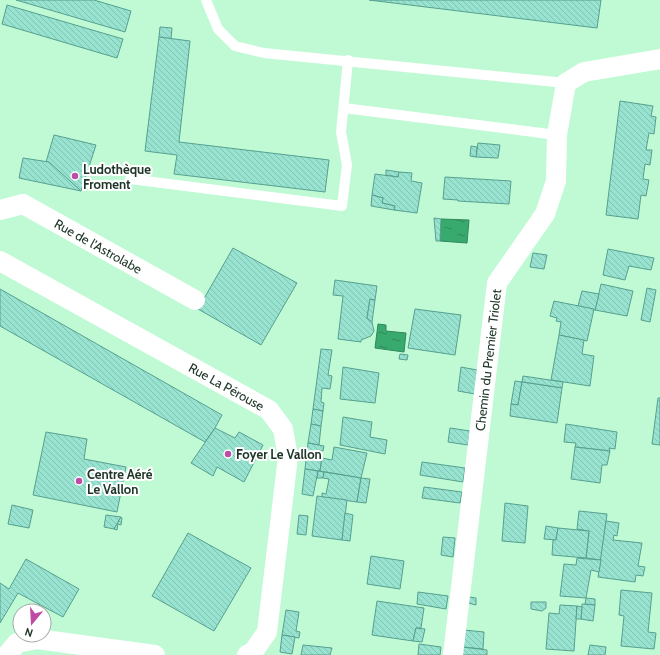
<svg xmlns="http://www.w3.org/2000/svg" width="660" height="655" viewBox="0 0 660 655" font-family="Cabin,sans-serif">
<defs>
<pattern id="water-ripples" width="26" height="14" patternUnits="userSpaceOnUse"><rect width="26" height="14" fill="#38aa6e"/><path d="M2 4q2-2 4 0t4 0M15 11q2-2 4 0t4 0" fill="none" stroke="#2f8b5a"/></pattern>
<pattern id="building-back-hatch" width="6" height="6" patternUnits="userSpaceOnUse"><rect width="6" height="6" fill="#98e3d0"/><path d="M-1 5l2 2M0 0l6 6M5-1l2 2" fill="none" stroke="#83c3b3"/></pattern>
</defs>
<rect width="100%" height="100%" fill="#bffad4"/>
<g fill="url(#water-ripples)" stroke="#308759">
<polygon points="441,219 469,220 467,243 440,241"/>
<polygon points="378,324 386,325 386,331 406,333 404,352 375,348"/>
</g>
<g fill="url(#building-back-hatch)" stroke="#56a08f">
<polygon points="16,0 94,0 131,11 125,32"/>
<polygon points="369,0 601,0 597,28"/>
<polygon points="7,5 123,39 117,58 2,24"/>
<polygon points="160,27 172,28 171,39 159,37"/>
<polygon points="159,37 190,41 179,142 329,160 325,192 174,174 177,155 145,151"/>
<polygon points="620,101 653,106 651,116 656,117 654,134 649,133 646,150 652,150 650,165 645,164 643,179 649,180 646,196 641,195 638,219 606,215"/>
<polygon points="54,135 96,145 81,191 46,162"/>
<polygon points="478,143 500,145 498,158 476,157"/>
<polygon points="471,146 477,147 476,157 470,156"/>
<polygon points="23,158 49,162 81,191 19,178"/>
<polygon points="386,170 399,172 398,177 386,175"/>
<polygon points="399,172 412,173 411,181 422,183 417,213 394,210 395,206 382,203 383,198 372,195 375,174 398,177"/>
<polygon points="445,177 511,181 509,204 458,201 458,200 443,199"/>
<polygon points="372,195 383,198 382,203 395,206 394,210 371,206"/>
<polygon points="434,218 441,219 440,241 436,241"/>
<polygon points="233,248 297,283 261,345 198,309"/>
<polygon points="608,249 654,258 651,270 629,266 625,280 603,275"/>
<polygon points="533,253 547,255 544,269 530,267"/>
<polygon points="335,280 377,286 375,300 370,299 367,318 372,322 374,331 371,336 361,340 361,342 338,339 343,296 333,295"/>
<polygon points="601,284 633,291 627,316 595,310"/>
<polygon points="647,288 656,290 650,322 641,320"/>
<polygon points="0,289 222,415 215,428 205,442 0,326"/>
<polygon points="582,291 599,294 595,310 578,306"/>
<polygon points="370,299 375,300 372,322 367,318"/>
<polygon points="554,301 594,309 587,341 559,335 561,322 556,321 557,318 550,316"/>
<polygon points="415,309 461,315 455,355 408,348"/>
<polygon points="559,335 584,340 582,354 594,356 590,386 551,380"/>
<polygon points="321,349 332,350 328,375 332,376 330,389 322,388 321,402 324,403 323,411 313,409"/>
<polygon points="400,354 408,355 407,360 399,359"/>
<polygon points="343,367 379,373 375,403 340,399"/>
<polygon points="461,367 477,370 475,394 458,391"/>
<polygon points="523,376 563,382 562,388 522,382"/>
<polygon points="515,381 522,382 518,405 511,404"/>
<polygon points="522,382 562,388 557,423 510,416 511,404 518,405"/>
<polygon points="658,398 660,398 660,445 652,444"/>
<polygon points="313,409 323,411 321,426 311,424"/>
<polygon points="343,417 372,422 370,437 387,440 385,454 340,445"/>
<polygon points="311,424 321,426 319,445 308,443"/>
<polygon points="566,424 617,432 615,449 609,448 610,451 575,447 576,443 564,442"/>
<polygon points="215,428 235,438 239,432 263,445 244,482 217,467 213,476 191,463"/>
<polygon points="450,428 470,431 468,445 448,442"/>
<polygon points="46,432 87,439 84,459 126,467 117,512 33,495"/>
<polygon points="308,443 324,446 323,451 319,450 319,456 322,456 320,471 305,469"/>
<polygon points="334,447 367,453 361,478 320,471 322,458 332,460"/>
<polygon points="575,447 610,451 607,465 602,465 600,483 571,479"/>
<polygon points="422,462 465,468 463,482 420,475"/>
<polygon points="305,469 318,471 313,496 302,494"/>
<polygon points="318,471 324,472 323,478 317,478"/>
<polygon points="324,472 361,478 357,502 322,497 322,493 326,494 329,479 323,478"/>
<polygon points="361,478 370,479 366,503 357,502"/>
<polygon points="424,487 462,492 460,503 422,498"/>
<polygon points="317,496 347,500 342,540 312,536"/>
<polygon points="505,503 528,506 525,543 502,541"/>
<polygon points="12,505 33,510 29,528 8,524"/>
<polygon points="579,511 607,514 601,560 586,558 589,531 577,529"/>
<polygon points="345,513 353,515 350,541 342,540"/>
<polygon points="106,515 121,517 114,529 104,527"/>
<polygon points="299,515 308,516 306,535 297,534"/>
<polygon points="121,517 122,518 121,525 118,524 117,530 114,529"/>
<polygon points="606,521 619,523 617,536 614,535 613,540 642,543 638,566 645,567 643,576 636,575 635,582 598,577"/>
<polygon points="546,526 558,528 556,540 544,539"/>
<polygon points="558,528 589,531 586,558 552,555 553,540 556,540"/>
<polygon points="188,533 251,568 214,631 152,596"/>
<polygon points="443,537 455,538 453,557 441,555"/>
<polygon points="371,556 404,561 400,589 367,584"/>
<polygon points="577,558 601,560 599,572 591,570 586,598 560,596 564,564 576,565"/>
<polygon points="26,559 79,589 63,617 18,593 0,623 0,583 9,589"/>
<polygon points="621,590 652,593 648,632 656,633 654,649 621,646 624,616 619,615"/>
<polygon points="418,592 448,596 446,609 417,604"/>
<polygon points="469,597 476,598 476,605 468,603"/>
<polygon points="586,598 595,599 595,605 585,604"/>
<polygon points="377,601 424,608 421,628 416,628 413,641 372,635"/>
<polygon points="531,602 546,602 546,608 542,611 531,609"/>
<polygon points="582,604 595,605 593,621 581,619"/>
<polygon points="560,605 577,606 574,651 546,649 549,613 559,614"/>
<polygon points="577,606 582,607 581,619 576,619"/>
<polygon points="286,610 299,612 296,631 300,632 299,638 282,635"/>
<polygon points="416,628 425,629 422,642 413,641"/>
<polygon points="464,630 484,632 483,649 462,647"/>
<polygon points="282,635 295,637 292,654 280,652"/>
<polygon points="419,644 441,647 440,655 418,655"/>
<polygon points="303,645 332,648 330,655 301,655"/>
<polygon points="590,645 606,647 605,655 588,655"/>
<polygon points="462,647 487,650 487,655 461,655"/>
</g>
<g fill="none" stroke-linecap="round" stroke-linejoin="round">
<g stroke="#fff" stroke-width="10">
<polyline points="206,0 218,29 235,46 264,53 566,83"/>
<polyline points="344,108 557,135"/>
<polyline points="130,179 342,206 347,165 341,132 348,60"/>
</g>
<g stroke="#fff" stroke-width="20">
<path id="s1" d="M0,210L23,204L195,300"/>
<path id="s2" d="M0,261L269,410L283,429L288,457L267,632L253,652L247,655"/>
<polyline points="7,655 17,643 37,639 155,655"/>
<path id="s3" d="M453,655L497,283L545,214L556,181L557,135L566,83L584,72L660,59"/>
</g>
</g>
<g fill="#be4ca7" stroke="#fff" stroke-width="1.5">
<circle cx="75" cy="176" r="4"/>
<circle cx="228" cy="454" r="4"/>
<circle cx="79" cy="481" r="4"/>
</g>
<g text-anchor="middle" stroke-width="4" stroke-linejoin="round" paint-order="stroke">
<g font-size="13" font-weight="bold" fill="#1e3527" stroke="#fff" text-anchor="start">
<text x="83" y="174">Ludothèque<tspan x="83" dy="15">Froment</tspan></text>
<text x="236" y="459">Foyer Le Vallon</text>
<text x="87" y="479">Centre Aéré<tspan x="87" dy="15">Le Vallon</tspan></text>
</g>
<g font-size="13" fill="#1e3527" stroke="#fff">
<text dy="5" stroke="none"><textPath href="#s1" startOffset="110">Rue de l'Astrolabe</textPath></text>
<text dy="5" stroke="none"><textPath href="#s3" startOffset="297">Chemin du Premier Triolet</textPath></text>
<text dy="5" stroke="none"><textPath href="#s2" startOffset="259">Rue La Pérouse</textPath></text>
</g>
</g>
<g transform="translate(32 623) rotate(198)"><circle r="19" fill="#ffffff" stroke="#a5aea9"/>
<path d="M0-3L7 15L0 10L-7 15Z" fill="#be4ca7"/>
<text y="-6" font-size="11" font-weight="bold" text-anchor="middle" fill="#1e3527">N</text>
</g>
</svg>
